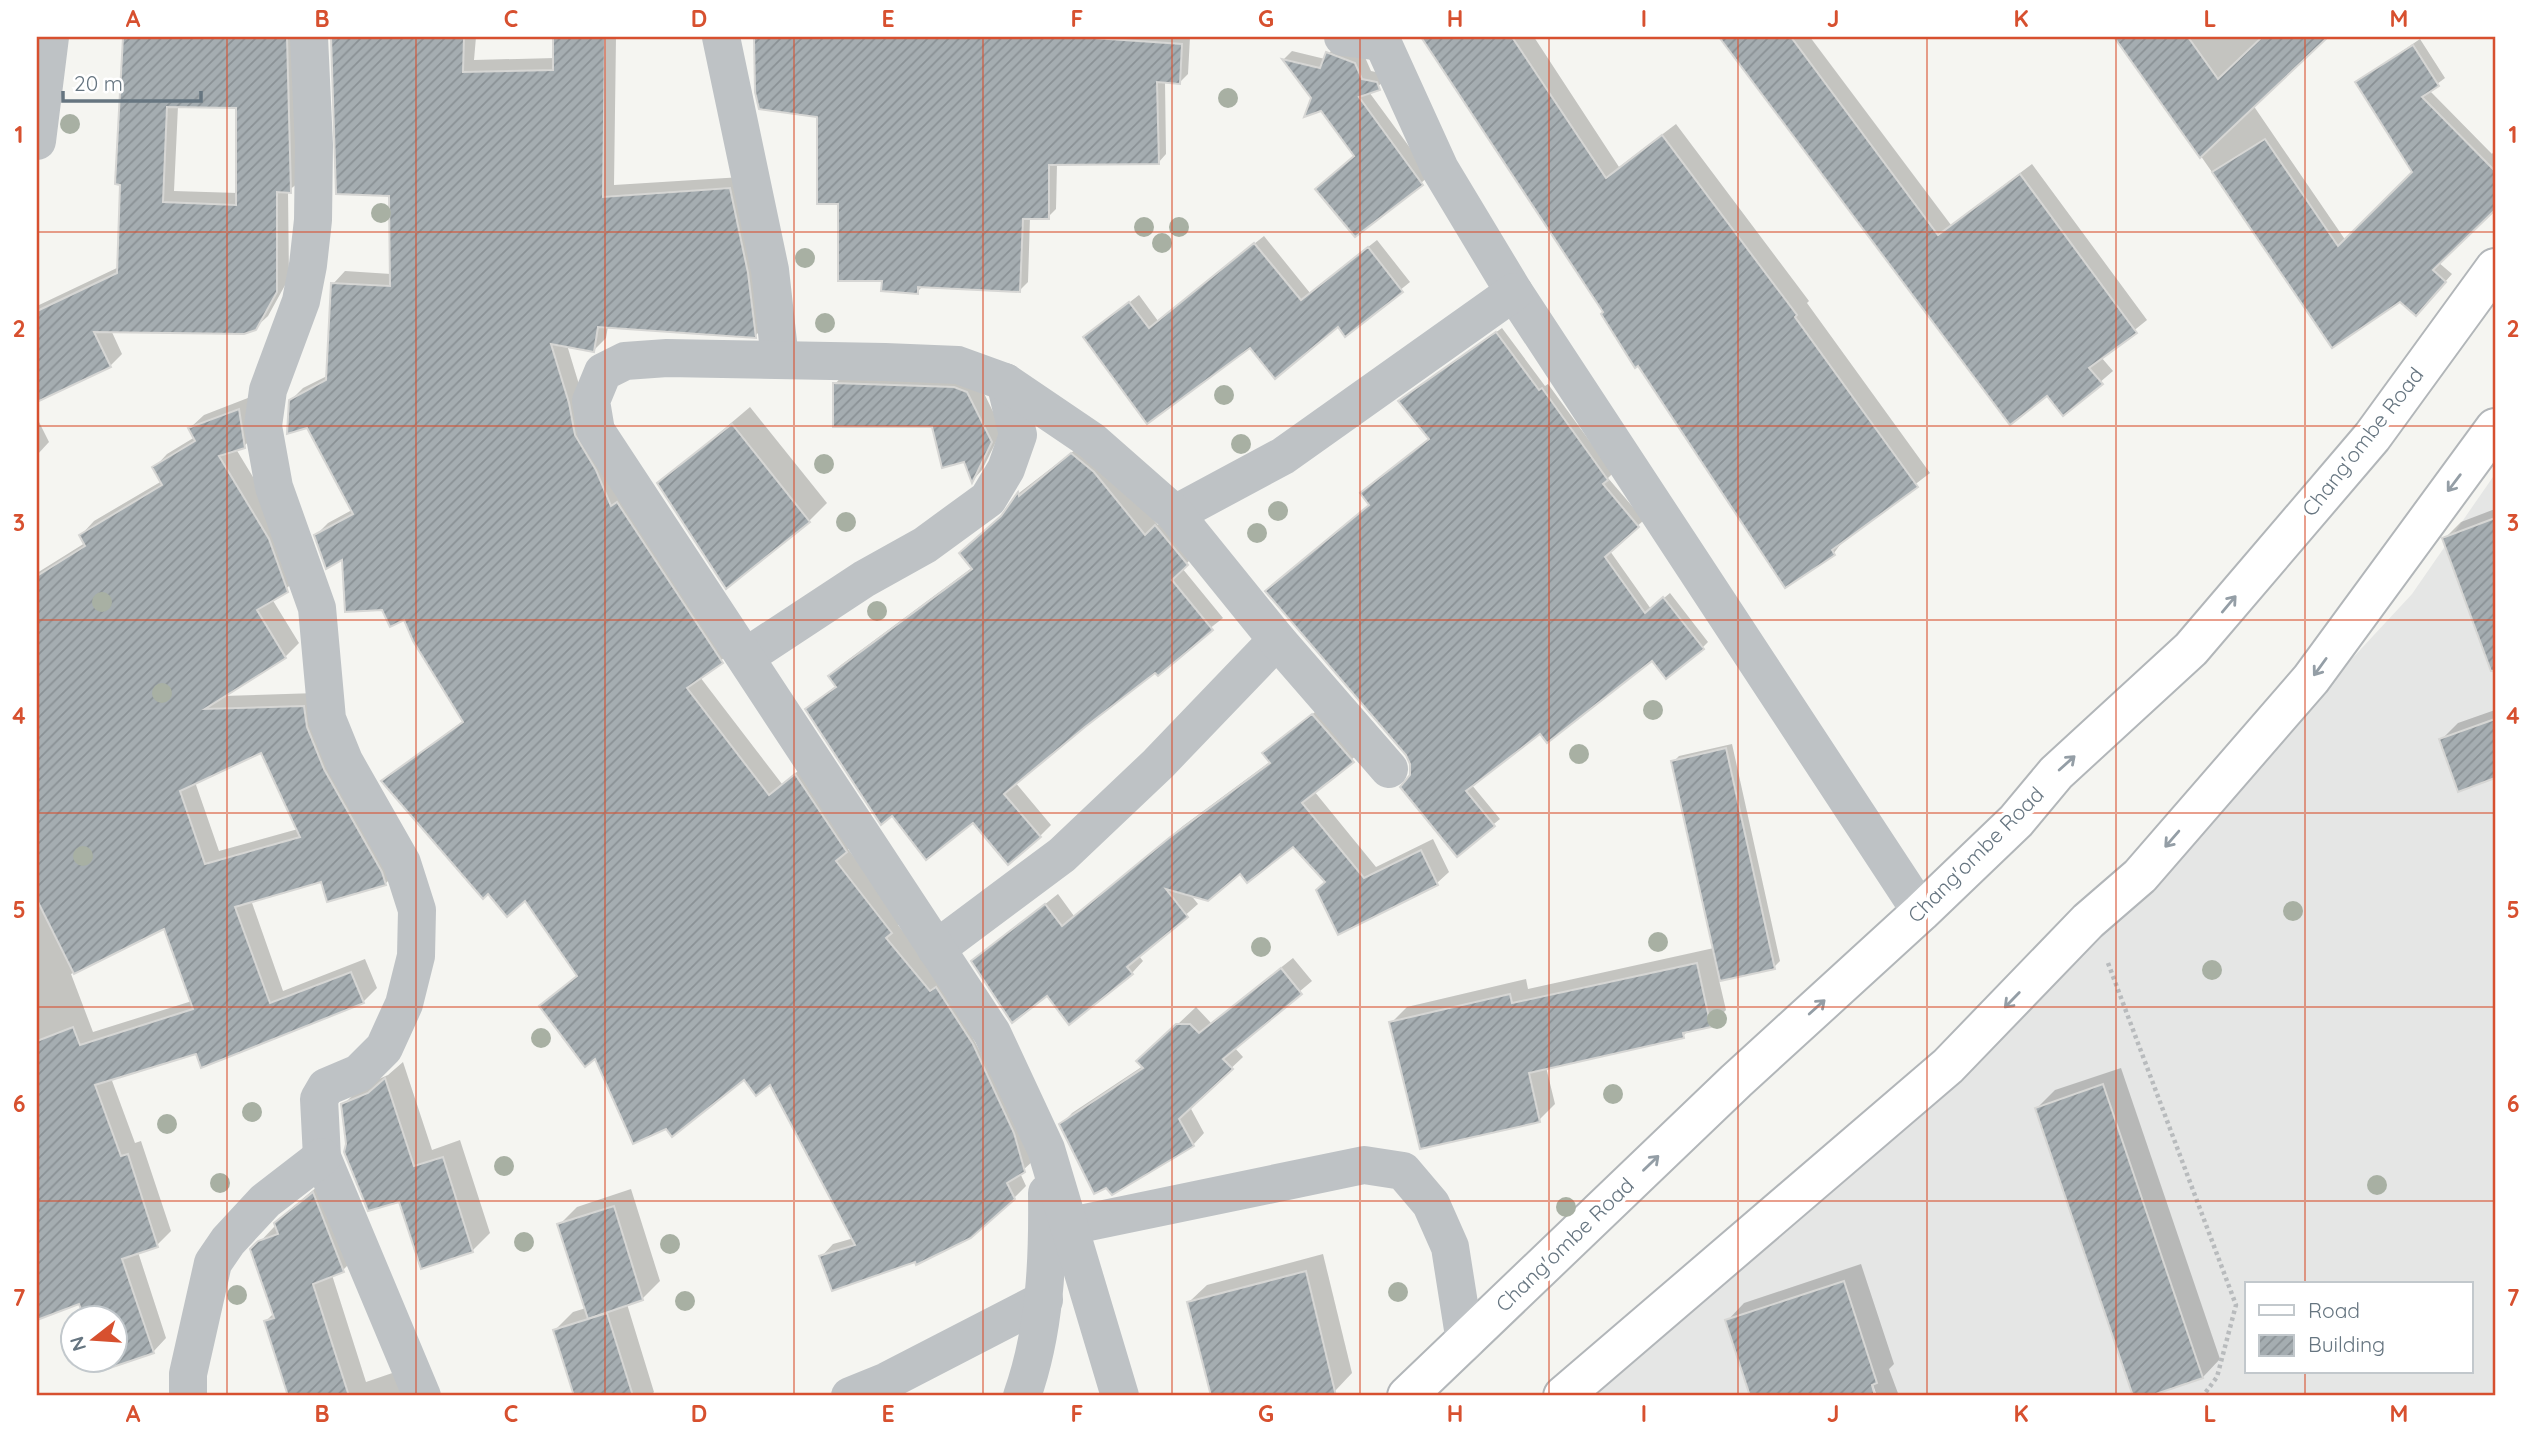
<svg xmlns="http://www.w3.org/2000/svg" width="2532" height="1433" viewBox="0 0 2532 1433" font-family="Quicksand,sans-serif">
<defs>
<pattern id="building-hatch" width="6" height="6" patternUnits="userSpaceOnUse" patternTransform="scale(1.75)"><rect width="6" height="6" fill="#a5adb1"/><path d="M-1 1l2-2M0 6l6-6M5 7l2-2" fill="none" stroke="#8a9195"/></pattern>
</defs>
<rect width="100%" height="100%" fill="#f5f5f1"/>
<path fill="#e5e6e5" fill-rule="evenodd" d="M2495,474V1396H1577L1987,1052L2412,594ZM2247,1284H2471V1372H2247Z"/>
<g fill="#0003" fill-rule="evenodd">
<path d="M124,37H299L303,179L288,191L289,278L268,316L255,328L111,330L122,354L110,366L37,400V306L119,267L122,183H117ZM178,106L237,107L238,193L174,191Z"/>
<polygon points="333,37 476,37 474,60 555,58 555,37 616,37 614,185 742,177 767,324 755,336 608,326 606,338 594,350 567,345 581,391 734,650 700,677 782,784 808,763 858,839 848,849 903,920 898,925 943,981 1036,1158 1020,1173 1026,1186 1014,1198 916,1260 821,1257 833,1244 854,1238 771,1083 596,1057 541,1006 578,975 526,898 384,781 464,720 405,618 384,608 343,557 316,535 328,523 352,510 308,426 288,432 290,401 303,388 327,376 333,284 345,271 391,274 390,195 338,193"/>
<polygon points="758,37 1190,37 1188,74 1180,82 1165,81 1166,154 1158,163 1057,164 1056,209 1048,217 1030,217 1028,282 1020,290 923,286 917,292 883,280 839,203 819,116 755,39"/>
<polygon points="1442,37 1534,37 1619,167 1676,124 1809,301 1807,303 1930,473 1845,538 1834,553 1605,312 1431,48"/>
<polygon points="1721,37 1810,37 1951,225 2032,164 2147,320 2101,357 2113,371 2063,414 2048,393 2010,422"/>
<polygon points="2118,37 2310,37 2307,54 2253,105 2346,241 2415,172 2357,82 2420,39 2445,78 2429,90 2492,154 2495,150 2495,208 2438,262 2452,274 2423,307 2400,299 2333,346"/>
<polygon points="1336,44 1364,55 1371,71 1385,74 1388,79 1369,92 1430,175 1421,183 1355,155 1284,59 1292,51 1325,59"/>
<polygon points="1264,236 1310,293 1377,240 1410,282 1345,335 1338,325 1250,346 1085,337 1139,295 1158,321"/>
<polygon points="1502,328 1545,386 1548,384 1613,473 1608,478 1644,520 1610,551 1651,609 1670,593 1708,642 1703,647 1652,658 1540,731 1471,784 1500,819 1457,854 1412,776 1371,504 1431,439 1406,396"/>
<polygon points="845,373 978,381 1002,430 982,470 973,480 965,460 933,425 835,384"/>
<path d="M253,396L258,433L244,446L236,449L282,525L301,577L272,599L299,643L285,657L223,696L317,693L399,870L385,884L323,880L251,900L283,991L365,959L377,988L363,1002L111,1078L135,1143L141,1141L171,1231L157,1245L138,1252L166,1338L153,1352L102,1369L99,1360H116V1318L80,1302L37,1318V573L85,543L81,535L94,521L162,481L154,468L167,454L195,437L190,428L204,415ZM262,750L298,829L219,851L195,782ZM165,927L192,1001L93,1032L71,974Z"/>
<polygon points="750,407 827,503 809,521 659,484"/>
<polygon points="37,418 49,442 37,455"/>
<polygon points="1084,443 1105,461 1158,525 1167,516 1198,552 1182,568 1223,618 1015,782 1051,825 1040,836 973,821 807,709 837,685 830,677 841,665 973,567 1019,493"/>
<polygon points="2495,509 2495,678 2444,539 2461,522"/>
<polygon points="1325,704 1364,749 1314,791 1376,867 1433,839 1449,872 1437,883 1327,882 1294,844 1190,894 1198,904 1139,956 1143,961 1132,973 1048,993 973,961 1058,894 1074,916 1183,826 1271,761 1264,753"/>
<polygon points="2495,710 2495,777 2459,789 2441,740 2458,723"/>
<polygon points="1732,744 1780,961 1774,967 1719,980 1726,1010 1710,1026 1689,1030 1683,1036 1546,1067 1555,1104 1539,1120 1391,1023 1407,1007 1526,979 1528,989 1714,948 1673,762 1679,756"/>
<polygon points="1293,958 1312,981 1234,1047 1243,1057 1190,1107 1204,1133 1193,1145 1061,1125 1072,1113 1143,1066 1139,1061 1196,1007 1211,1023"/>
<polygon points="403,1062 432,1150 460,1140 490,1233 472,1251 400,1200 347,1144 343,1105 361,1087 388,1075"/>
<polygon points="2121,1068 2220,1359 2203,1377 2145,1396 2135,1396 2037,1108 2055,1090"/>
<polygon points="330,1176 360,1253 343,1270 332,1275 366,1382 407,1368 416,1396 290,1396 266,1321 274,1313 252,1250 294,1206"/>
<polygon points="631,1189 660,1281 642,1299 627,1304 654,1392 650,1396 576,1396 555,1330 573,1312 586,1308 559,1225 577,1207"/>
<polygon points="1323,1254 1352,1373 1335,1391 1313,1396 1213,1396 1189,1302 1207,1285"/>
<polygon points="1861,1264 1894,1364 1889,1369 1899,1396 1877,1396 1870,1376 1867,1377 1873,1396 1752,1396 1727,1321 1744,1303"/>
</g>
<g fill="url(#building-hatch)" stroke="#d6d6d4" stroke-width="2" fill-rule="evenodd">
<path d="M123,37H287L291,193L277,192V292L256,330L244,334L94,332L111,367L37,402V311L117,273L120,185L115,184ZM167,107L236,108V205L163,202Z"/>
<polygon points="331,37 464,37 463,72 553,70 553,37 605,37 603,197 730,188 748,273 756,338 598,327 594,352 551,344 569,403 575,435 596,470 611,506 617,502 723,663 687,688 769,795 795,774 847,852 836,861 892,933 886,938 930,991 936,987 973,1044 1014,1133 1025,1172 1007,1183 1015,1199 971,1238 916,1265 915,1262 832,1291 819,1256 855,1245 770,1085 756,1096 744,1080 672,1137 666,1129 633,1144 595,1059 585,1067 539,1006 577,976 525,901 507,917 488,894 483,899 381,781 463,722 413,641 404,620 390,627 382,610 345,612 342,560 326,569 314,535 353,514 307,428 287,434 289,400 326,380 331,283 390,286 389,196 336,194"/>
<polygon points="1079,37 1182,44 1180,84 1157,82 1159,164 1049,165 1049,219 1023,219 1020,292 918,287 918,294 881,291 882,281 838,281 838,204 817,204 817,117 759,109 755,92 754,38"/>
<polygon points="1421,37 1512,37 1606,178 1662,135 1797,315 1795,317 1918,487 1832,550 1835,555 1785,588 1638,366 1635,368 1601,314 1603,312"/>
<polygon points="1719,37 1791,37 1938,235 2020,174 2137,333 2089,368 2103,384 2063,416 2047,396 2010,425"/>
<polygon points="2114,37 2188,37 2218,79 2262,37 2328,37 2200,158"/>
<polygon points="2413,45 2439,86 2422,97 2495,171 2495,210 2433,270 2446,282 2416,316 2400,302 2332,348 2212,172 2265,139 2338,246 2412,172 2355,82"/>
<polygon points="1326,52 1355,63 1362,79 1377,82 1380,90 1359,97 1423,185 1355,237 1315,189 1354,156 1321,111 1304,117 1311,98 1282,59 1320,68"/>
<polygon points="1254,243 1301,300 1368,247 1403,292 1345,337 1338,327 1275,379 1250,348 1147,424 1083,337 1129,302 1149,328"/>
<polygon points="1496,332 1539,390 1542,388 1608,480 1603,484 1639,527 1605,557 1645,613 1663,597 1704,649 1666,679 1652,661 1547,743 1540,734 1466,791 1495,826 1457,857 1400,787 1410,775 1410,764 1406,755 1265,591 1369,505 1360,493 1429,439 1398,401"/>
<polygon points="833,383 954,387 967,392 992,442 972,483 964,462 942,468 932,427 833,427"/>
<path d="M239,409L245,448L219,456L269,539L288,592L257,610L286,658L205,709L304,706L307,727L324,769L382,872L386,885L327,902L321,882L235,907L270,1003L351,972L364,1003L201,1068L196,1054L95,1085L121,1156L128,1154L158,1247L122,1259L154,1353L101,1371L97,1360H116V1318H84L79,1304L37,1320V1041L73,1027L80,1045L193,1009L164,929L74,974L37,900V576L85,546L79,535L162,485L152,467L195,441L188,428ZM261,753L300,837L205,864L180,791Z"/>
<polygon points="732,424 810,522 726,589 657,483"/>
<polygon points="1071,453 1094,472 1145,535 1155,525 1188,565 1172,580 1213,630 1158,676 1155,673 1085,727 1004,794 1041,837 1008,865 973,823 926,860 892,816 881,825 805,709 836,687 828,676 972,569 959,553 1001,516 1018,492 1019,496"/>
<polygon points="2495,518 2495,671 2491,671 2442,538"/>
<polygon points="1312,714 1354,762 1302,803 1364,878 1421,850 1438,885 1338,935 1316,890 1325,882 1293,847 1247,883 1240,874 1208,901 1166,889 1188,917 1127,967 1133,974 1069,1025 1047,996 1012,1023 971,961 1045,904 1062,926 1169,838 1270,763 1262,753"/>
<polygon points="2495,719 2495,778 2458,792 2439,739"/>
<polygon points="1726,748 1775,969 1720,981 1671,761"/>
<polygon points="1697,963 1711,1027 1683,1033 1684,1038 1529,1073 1540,1122 1420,1149 1389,1022 1510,994 1512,1003"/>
<polygon points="1281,968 1302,994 1223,1059 1233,1069 1179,1119 1194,1146 1112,1195 1106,1188 1094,1194 1059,1124 1143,1068 1136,1061 1176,1024 1190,1024 1199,1033"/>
<polygon points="385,1078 414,1166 443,1157 473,1252 421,1269 399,1202 368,1211 344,1152 346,1144 341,1104 368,1093"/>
<polygon points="2103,1084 2203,1378 2150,1396 2133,1396 2035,1108"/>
<polygon points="313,1192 344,1272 313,1284 349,1396 288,1396 264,1321 274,1318 250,1249 258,1241 278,1234 274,1223"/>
<polygon points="614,1206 643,1300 588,1319 557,1224"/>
<polygon points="1306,1271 1336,1396 1211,1396 1187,1302"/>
<polygon points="1844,1281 1877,1383 1872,1385 1875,1396 1750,1396 1725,1320"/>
<polygon points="607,1313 633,1396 574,1396 553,1330"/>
</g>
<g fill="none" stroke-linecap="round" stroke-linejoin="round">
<g stroke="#b2b6b9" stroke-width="42">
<g id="major">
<polyline points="1407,1396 1736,1081 1921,912 2016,821 2056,773 2191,649 2372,437 2495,268"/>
<polyline points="1563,1396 1948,1066 2088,921 2140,876 2311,679 2495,428"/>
</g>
</g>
<polyline stroke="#b8bbbd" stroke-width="4.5" stroke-dasharray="3.5 3.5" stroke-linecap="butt" points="2108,963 2236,1305 2217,1377 2203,1396"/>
<g stroke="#bec2c5" stroke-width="38">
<polyline points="309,37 314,145 313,220 308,265 301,301 268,390 263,426 274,487 317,608 327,719 344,761 402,863 417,910 416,956 404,1004 384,1048 359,1073 326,1087 319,1099 322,1157 422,1396"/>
<polyline points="721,37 770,270 780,360"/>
<polyline points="1343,37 1381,42"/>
<polyline points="1380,37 1440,169 1514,292 1921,912"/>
<polyline points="37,141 50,37"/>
<polyline points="1175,514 1283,456 1514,292"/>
<polyline points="747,656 864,579 925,545 988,499 1006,469 1018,435 1005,382"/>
<polyline points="936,949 1062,855 1158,764 1277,640"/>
<polyline points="1070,1226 1364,1165 1403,1171 1431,1204 1450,1247 1465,1342"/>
<polyline points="188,1396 188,1374 213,1263 228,1241 265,1201 322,1157"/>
<polyline points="850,1396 887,1381 1044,1300"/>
<path d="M1022,1396C1045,1331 1048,1262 1047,1193"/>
<polyline points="1120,1396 1046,1149 992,1033 596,431 591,401 603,372 625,361 667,358 885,362 958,365 1005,382 1092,441 1175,514 1277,640 1389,769"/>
</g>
<use href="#major" stroke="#fff" stroke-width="38"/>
</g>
<g fill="#a8b0a3">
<circle cx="1228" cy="98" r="10"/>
<circle cx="70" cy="124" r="10"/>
<circle cx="381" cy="213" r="10"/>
<circle cx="1144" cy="227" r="10"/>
<circle cx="1179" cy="227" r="10"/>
<circle cx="1162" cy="243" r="10"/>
<circle cx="805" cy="258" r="10"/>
<circle cx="825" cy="323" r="10"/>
<circle cx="1224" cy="395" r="10"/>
<circle cx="1241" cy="444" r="10"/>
<circle cx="824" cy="464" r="10"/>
<circle cx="1278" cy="511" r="10"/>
<circle cx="846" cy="522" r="10"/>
<circle cx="1257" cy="533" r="10"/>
<circle cx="102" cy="602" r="10"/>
<circle cx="877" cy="611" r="10"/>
<circle cx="162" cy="693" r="10"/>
<circle cx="1653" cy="710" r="10"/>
<circle cx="1579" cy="754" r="10"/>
<circle cx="83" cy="856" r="10"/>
<circle cx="2293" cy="911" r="10"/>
<circle cx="1658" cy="942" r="10"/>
<circle cx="1261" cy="947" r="10"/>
<circle cx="2212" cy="970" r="10"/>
<circle cx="1717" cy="1019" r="10"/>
<circle cx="541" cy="1038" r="10"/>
<circle cx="1613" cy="1094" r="10"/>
<circle cx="252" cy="1112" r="10"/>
<circle cx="167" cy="1124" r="10"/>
<circle cx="504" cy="1166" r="10"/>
<circle cx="220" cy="1183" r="10"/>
<circle cx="2377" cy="1185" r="10"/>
<circle cx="1566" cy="1207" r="10"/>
<circle cx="524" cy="1242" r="10"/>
<circle cx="670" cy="1244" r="10"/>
<circle cx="1398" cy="1292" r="10"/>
<circle cx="237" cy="1295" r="10"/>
<circle cx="685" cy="1301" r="10"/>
</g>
<defs><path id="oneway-shaft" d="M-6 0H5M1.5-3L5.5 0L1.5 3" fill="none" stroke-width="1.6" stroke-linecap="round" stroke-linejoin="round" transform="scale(1.75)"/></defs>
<g stroke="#949ea6">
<use href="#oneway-shaft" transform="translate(2454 483) rotate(127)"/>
<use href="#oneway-shaft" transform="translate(2229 604) rotate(-50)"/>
<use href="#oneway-shaft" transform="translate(2320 667) rotate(126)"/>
<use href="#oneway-shaft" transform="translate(2067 763) rotate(-42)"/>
<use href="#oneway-shaft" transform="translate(2172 839) rotate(131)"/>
<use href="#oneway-shaft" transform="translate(2012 1000) rotate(134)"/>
<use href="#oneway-shaft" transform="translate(1817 1007) rotate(-42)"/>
<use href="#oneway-shaft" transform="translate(1651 1163) rotate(-44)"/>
</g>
<path fill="none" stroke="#d7502f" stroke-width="2" stroke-opacity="0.55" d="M227,37V1396M416,37V1396M605,37V1396M794,37V1396M983,37V1396M1172,37V1396M1360,37V1396M1549,37V1396M1738,37V1396M1927,37V1396M2116,37V1396M2305,37V1284M37,232H2495M37,426H2495M37,620H2495M37,813H2495M37,1007H2495M37,1201H2495M2305,1372V1396"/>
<g text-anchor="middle" stroke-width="7" stroke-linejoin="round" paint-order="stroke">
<g font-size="21" fill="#667580" stroke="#fff">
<text transform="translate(2363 442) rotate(-52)" y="7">Chang'ombe Road</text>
<text transform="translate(1976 855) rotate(-45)" y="7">Chang'ombe Road</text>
<text transform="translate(1565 1245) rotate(-44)" y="7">Chang'ombe Road</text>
</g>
</g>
<rect width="2532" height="1433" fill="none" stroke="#ffffff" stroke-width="77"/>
<rect x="2245" y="1282" width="228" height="91" fill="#ffffff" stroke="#c2c8cc" stroke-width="2"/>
<rect x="2259" y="1305" width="35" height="10" fill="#ffffff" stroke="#c2c8cc" stroke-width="2"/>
<text x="2308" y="1318" font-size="21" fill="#667580">Road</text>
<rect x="2259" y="1335" width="35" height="21" fill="url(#building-hatch)" stroke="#c2c8cc" stroke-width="2"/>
<text x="2308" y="1352" font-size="21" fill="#667580">Building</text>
<g transform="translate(94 1339) rotate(253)"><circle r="33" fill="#ffffff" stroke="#c2c8cc" stroke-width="2"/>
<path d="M0-5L12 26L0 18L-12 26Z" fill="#d7502f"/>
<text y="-10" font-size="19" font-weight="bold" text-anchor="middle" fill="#667580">N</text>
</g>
<path d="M63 91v10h138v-10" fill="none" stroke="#667580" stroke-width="3.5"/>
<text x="74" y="91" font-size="21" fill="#667580" stroke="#ffffff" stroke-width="5" paint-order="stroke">20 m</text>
<rect x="38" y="38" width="2456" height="1356" fill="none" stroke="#d7502f" stroke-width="2.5"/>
<g font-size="23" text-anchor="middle" font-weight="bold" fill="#d7502f">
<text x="133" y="27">A</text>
<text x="322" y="27">B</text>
<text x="511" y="27">C</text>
<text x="699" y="27">D</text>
<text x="888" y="27">E</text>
<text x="1077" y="27">F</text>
<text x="1266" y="27">G</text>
<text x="1455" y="27">H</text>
<text x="1644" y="27">I</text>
<text x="1833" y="27">J</text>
<text x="2021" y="27">K</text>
<text x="2210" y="27">L</text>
<text x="2399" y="27">M</text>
<text x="19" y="143">1</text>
<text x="2513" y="143">1</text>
<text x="19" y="337">2</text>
<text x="2513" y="337">2</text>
<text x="19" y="531">3</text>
<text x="2513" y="531">3</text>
<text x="19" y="724">4</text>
<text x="2513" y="724">4</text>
<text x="19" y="918">5</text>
<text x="2513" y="918">5</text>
<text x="19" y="1112">6</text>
<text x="2513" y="1112">6</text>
<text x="19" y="1306">7</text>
<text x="2513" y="1306">7</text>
<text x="133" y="1422">A</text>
<text x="322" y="1422">B</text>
<text x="511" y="1422">C</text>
<text x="699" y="1422">D</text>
<text x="888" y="1422">E</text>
<text x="1077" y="1422">F</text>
<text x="1266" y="1422">G</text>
<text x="1455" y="1422">H</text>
<text x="1644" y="1422">I</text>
<text x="1833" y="1422">J</text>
<text x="2021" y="1422">K</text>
<text x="2210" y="1422">L</text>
<text x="2399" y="1422">M</text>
</g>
</svg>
